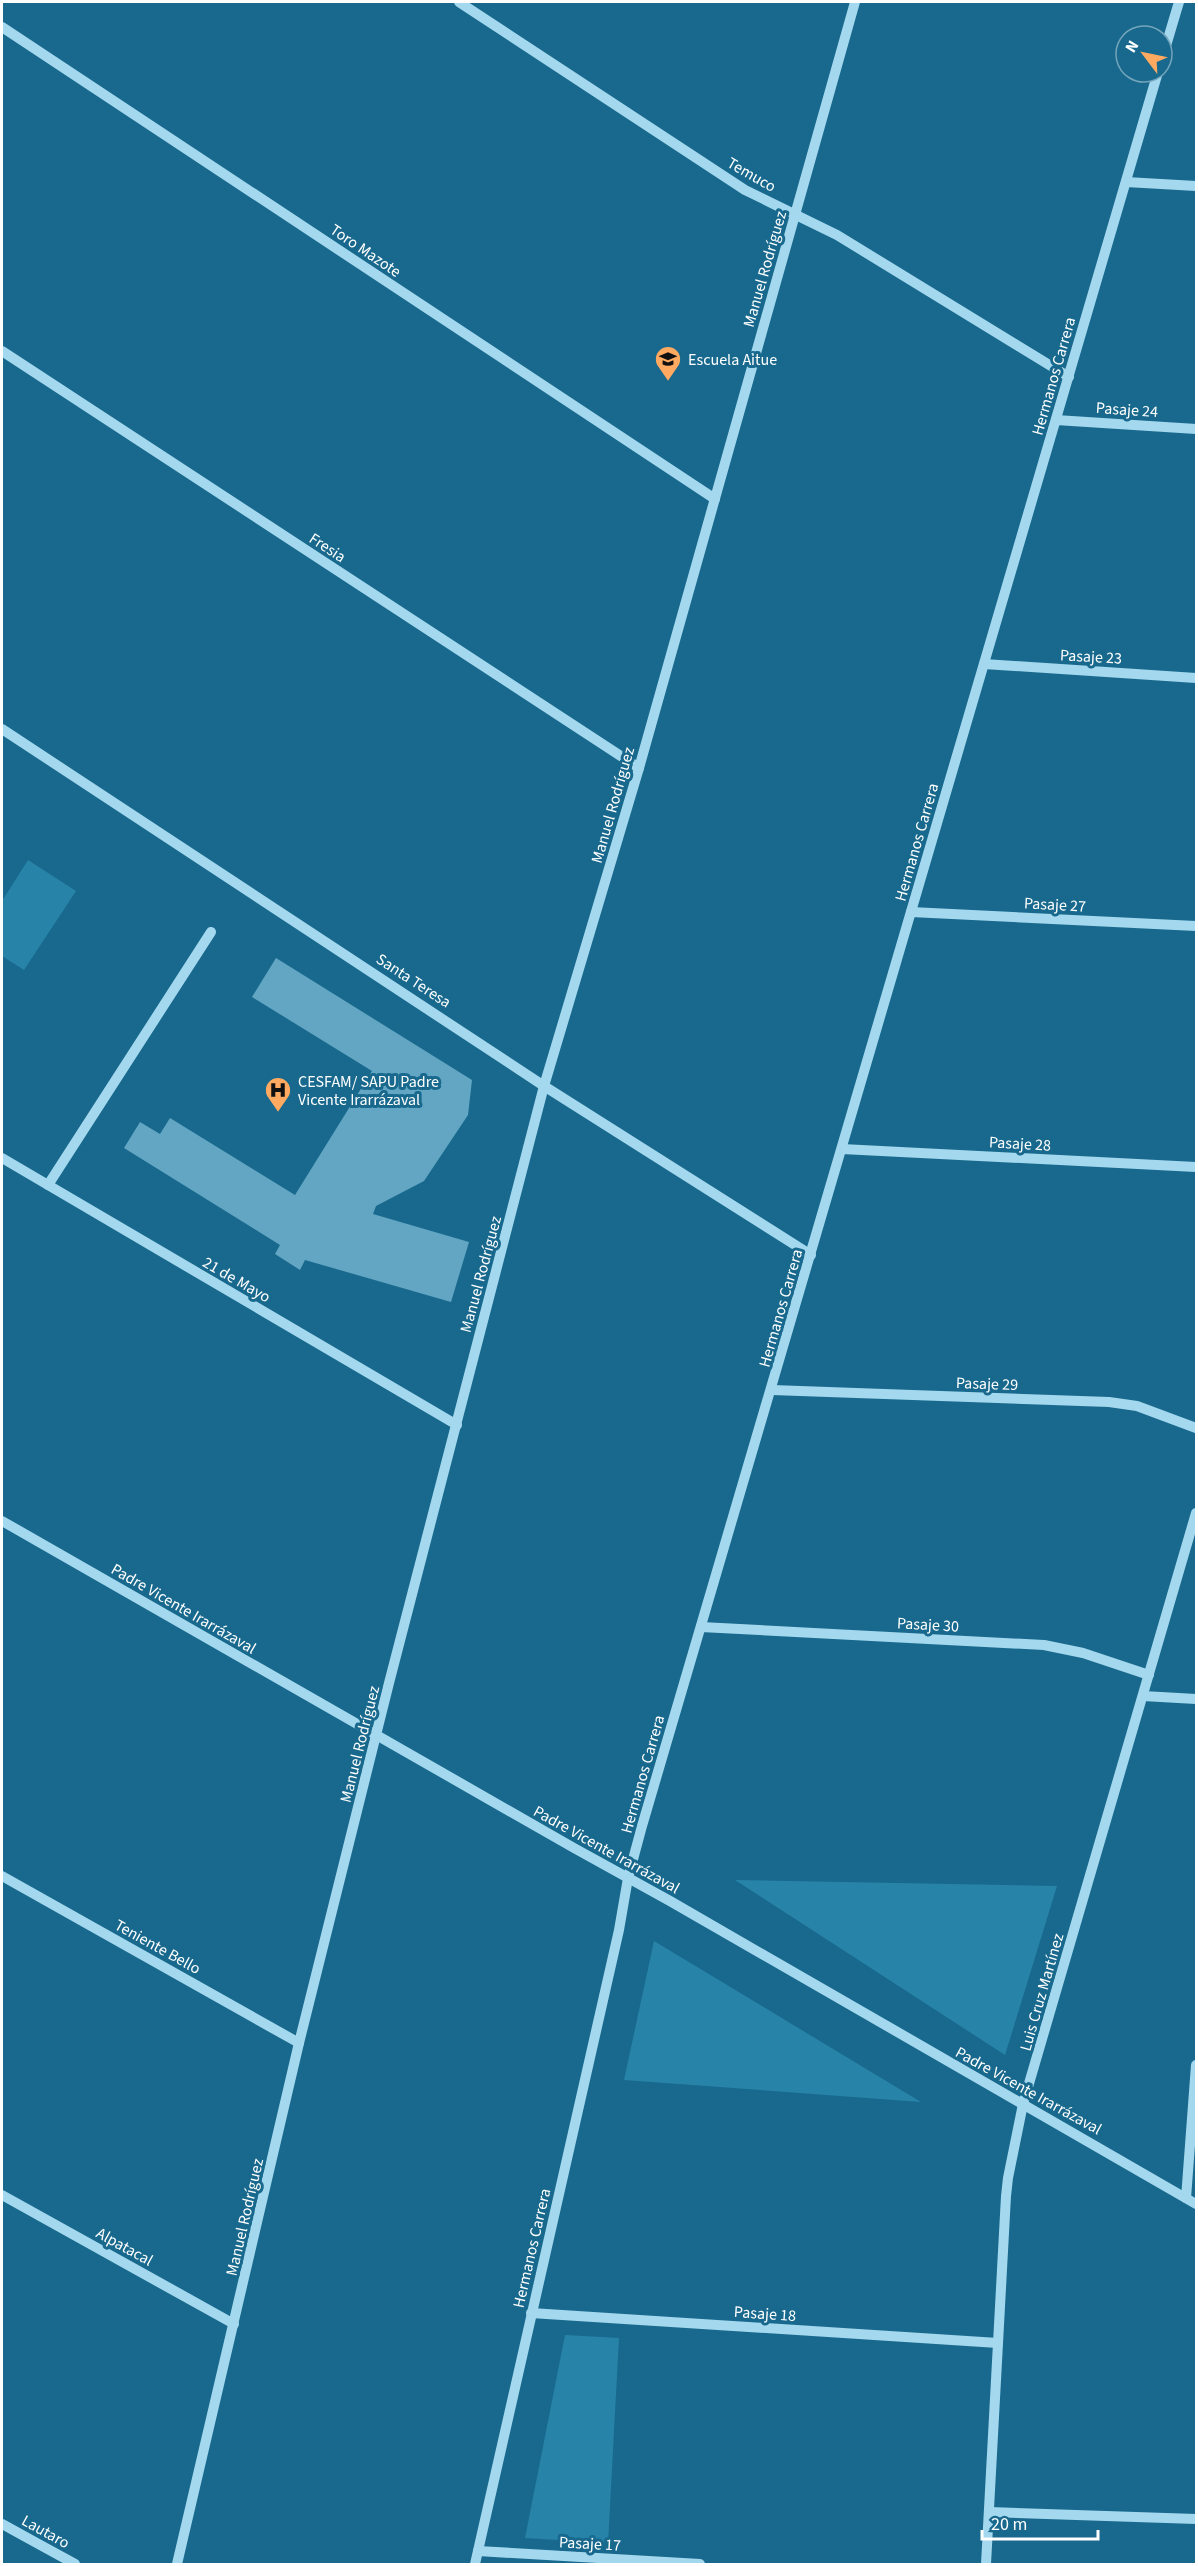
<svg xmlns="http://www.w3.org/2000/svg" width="1198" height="2566" viewBox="0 0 1198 2566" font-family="'Source Sans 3',sans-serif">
<rect width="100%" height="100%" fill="#18698d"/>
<g fill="#2883a9">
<polygon points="28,860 76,891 24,970 2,956 2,901"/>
<polygon points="735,1880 1057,1886 1005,2055"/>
<polygon points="654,1941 921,2102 624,2080"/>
<polygon points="565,2335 619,2338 608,2543 525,2538"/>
</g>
<polygon fill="#63a6c3" points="276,958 472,1080 468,1115 424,1181 376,1206 373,1214 469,1242 451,1302 305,1260 300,1270 275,1254 280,1245 124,1148 140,1122 160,1134 170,1118 295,1195 372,1071 252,997"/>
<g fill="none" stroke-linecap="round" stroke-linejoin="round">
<g stroke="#a4d8ee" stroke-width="10">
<polyline points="459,2 745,190 837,235 1069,377"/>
<polyline points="2,27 715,499"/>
<polyline points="1162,59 1179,2"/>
<polyline points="1126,182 1196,186"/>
<polyline points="2,351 639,768"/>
<polyline points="1056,420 1196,429"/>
<polyline points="984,664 1196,678"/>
<polyline points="2,729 544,1086 811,1255"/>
<polyline points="911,912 1196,926"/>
<polyline points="842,1149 1196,1167"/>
<polyline points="2,1158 457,1425"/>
<polyline points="48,1185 211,932"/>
<polyline points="772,1390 1109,1402 1137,1406 1196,1428"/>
<polyline points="2,1521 574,1848 670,1901 1196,2204"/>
<polyline points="701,1627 1044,1645 1083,1653 1149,1675"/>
<polyline points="1143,1696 1196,1699"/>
<polyline points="2,1876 299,2043"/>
<polyline points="2,2195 234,2324"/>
<polyline points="1186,2198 1196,2065"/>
<polyline points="531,2313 998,2343"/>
<polyline points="989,2512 1196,2519"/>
<polyline points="2,2524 75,2564"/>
<polyline points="478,2551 700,2564"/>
<polyline points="177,2564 299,2043 389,1683 544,1086 639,768 855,2"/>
<polyline points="475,2564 619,1930 628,1878 642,1826 1158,72"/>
<polyline points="986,2564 1006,2196 1008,2178 1023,2104 1196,1513"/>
</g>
</g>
<defs>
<g id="school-pin" transform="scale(1.35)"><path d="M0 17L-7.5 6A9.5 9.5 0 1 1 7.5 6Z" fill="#ffa961" stroke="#18698d"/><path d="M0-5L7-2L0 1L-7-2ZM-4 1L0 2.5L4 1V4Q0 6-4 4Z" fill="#111"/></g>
<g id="hospital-pin" transform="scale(1.35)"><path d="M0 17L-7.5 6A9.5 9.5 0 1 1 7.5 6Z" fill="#ffa961" stroke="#18698d"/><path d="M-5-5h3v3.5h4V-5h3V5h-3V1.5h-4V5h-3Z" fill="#111"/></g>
</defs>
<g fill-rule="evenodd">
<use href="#school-pin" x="668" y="359"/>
<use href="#hospital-pin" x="278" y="1090"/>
</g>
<g text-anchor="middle" stroke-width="6" stroke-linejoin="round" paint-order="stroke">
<g font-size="16" fill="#fff" stroke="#18698d">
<text transform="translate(752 174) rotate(30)" y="6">Temuco</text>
<text transform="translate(366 250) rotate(34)" y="6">Toro Mazote</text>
<text transform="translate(764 269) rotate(-74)" y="6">Manuel Rodríguez</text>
<text transform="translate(1053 376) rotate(-74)" y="6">Hermanos Carrera</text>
<text transform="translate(1127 409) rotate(4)" y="6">Pasaje 24</text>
<text transform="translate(328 547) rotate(33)" y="6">Fresia</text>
<text transform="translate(1091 656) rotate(3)" y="6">Pasaje 23</text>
<text transform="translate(612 805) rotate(-74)" y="6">Manuel Rodríguez</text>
<text transform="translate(916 842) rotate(-74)" y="6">Hermanos Carrera</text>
<text transform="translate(1055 904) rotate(3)" y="6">Pasaje 27</text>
<text transform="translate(414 980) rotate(33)" y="6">Santa Teresa</text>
<text transform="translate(1020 1143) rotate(3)" y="6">Pasaje 28</text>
<text transform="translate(480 1274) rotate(-75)" y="6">Manuel Rodríguez</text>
<text transform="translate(237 1279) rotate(30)" y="6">21 de Mayo</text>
<text transform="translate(780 1308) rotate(-74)" y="6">Hermanos Carrera</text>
<text transform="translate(987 1383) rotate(2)" y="6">Pasaje 29</text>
<text transform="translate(184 1608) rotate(30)" y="6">Padre Vicente Irarrázaval</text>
<text transform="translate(928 1624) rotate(3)" y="6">Pasaje 30</text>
<text transform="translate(359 1744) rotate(-76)" y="6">Manuel Rodríguez</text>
<text transform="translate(642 1774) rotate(-74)" y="6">Hermanos Carrera</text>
<text transform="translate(607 1849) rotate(29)" y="6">Padre Vicente Irarrázaval</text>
<text transform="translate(158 1946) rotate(29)" y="6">Teniente Bello</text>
<text transform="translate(1041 1992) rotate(-74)" y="6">Luis Cruz Martínez</text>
<text transform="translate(1029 2090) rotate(29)" y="6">Padre Vicente Irarrázaval</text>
<text transform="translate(244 2217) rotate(-77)" y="6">Manuel Rodríguez</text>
<text transform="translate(125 2246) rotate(29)" y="6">Alpatacal</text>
<text transform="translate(531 2248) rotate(-77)" y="6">Hermanos Carrera</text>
<text transform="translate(765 2313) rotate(4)" y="6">Pasaje 18</text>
<text transform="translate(46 2531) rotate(29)" y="6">Lautaro</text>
<text transform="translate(590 2543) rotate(3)" y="6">Pasaje 17</text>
</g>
<g font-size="16" fill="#fff" stroke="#18698d" text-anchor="start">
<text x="688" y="365">Escuela Aitue</text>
<text x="298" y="1087">CESFAM/ SAPU Padre<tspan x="298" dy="18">Vicente Irarrázaval</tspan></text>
</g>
</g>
<rect width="1198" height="2566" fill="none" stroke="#ffffff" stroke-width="6"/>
<g transform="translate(1144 54) rotate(302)"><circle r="28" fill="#18698d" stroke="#74a5bb" stroke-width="1.5"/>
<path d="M0-4.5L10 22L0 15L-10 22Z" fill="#ffa961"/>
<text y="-9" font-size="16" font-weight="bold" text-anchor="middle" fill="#ffffff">N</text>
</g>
<path d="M982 2530v9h116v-9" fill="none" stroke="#ffffff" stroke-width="3"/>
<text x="991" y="2530" font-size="18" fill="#ffffff" stroke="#18698d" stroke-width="4.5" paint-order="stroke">20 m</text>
</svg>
